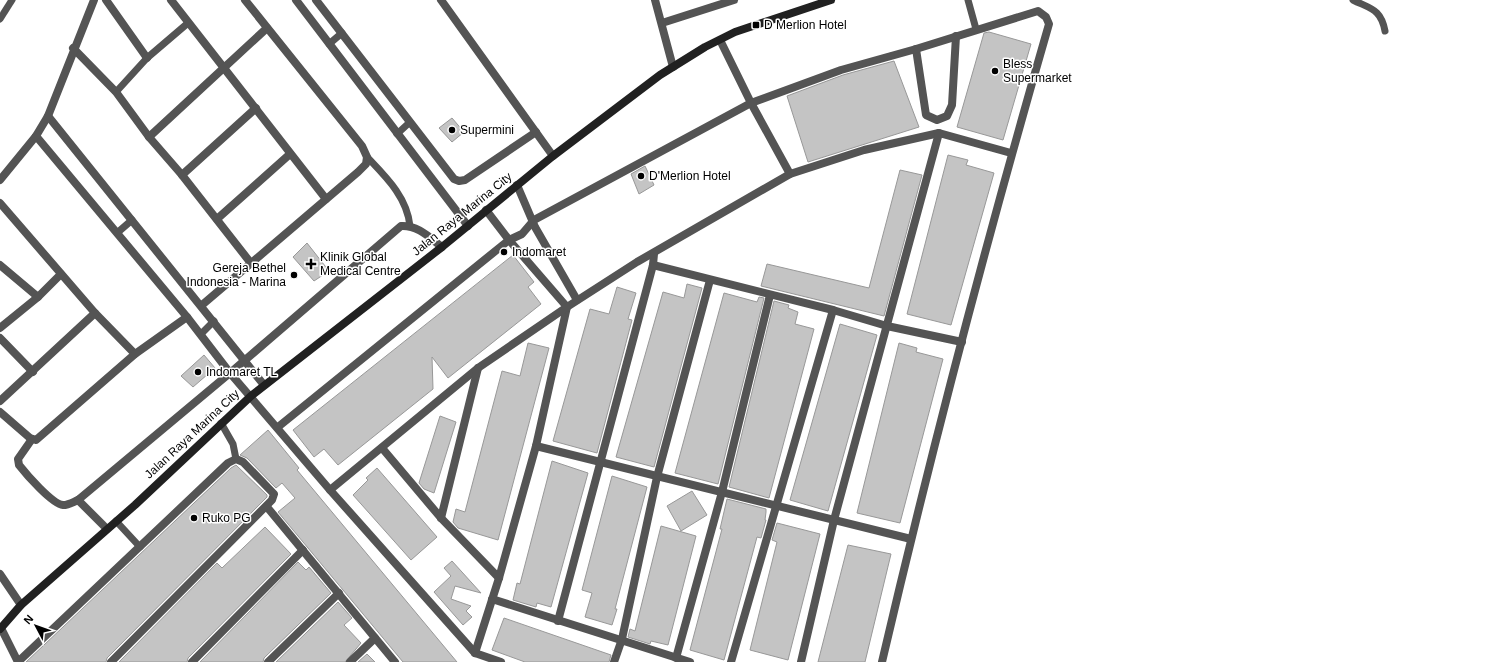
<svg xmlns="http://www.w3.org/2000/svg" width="1491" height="662" viewBox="0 0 1491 662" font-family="Helvetica,sans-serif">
<rect width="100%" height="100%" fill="#fff"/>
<g fill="#c4c4c4" stroke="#989898">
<polygon points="989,32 1031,44 1003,140 957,127 984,33"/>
<polygon points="894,61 919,127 808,162 787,96 843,75"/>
<polygon points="452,118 464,132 452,142 439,128"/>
<polygon points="948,155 968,160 966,165 994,173 951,325 907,314"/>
<polygon points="645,166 654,185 639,194 631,174"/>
<polygon points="900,170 922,175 884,316 761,286 767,264 869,288"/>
<polygon points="307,243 329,271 314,281 293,257"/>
<polygon points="513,255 534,282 528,287 541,304 448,378 432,357 433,389 338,465 324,449 314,457 293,430"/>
<polygon points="687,284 702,288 654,467 616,457 663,292 684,298"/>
<polygon points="617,287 636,293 628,319 632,320 597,453 553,441 590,309 609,314"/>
<polygon points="724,293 757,302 759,297 764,298 718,484 675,473"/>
<polygon points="774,301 789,305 788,308 798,312 795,324 814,329 769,498 729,487"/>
<polygon points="840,324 877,335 828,511 790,500"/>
<polygon points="528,343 549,348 498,540 458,528 453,522 456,509 465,512 502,371 520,376"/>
<polygon points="899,343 917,348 916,352 943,359 900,523 857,513"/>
<polygon points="204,355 215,368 193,387 181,376"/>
<polygon points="440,416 456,422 434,493 424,489 419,483"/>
<polygon points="268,430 299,468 297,470 457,662 403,662 278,512 295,498 282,483 276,488 247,458 240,455"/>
<polygon points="552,461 588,473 551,607 537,603 536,607 513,600 517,583 520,584"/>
<polygon points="236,465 267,495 267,497 107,658 106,662 26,662 231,468"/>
<polygon points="377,468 437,537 411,560 353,495 368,480 366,478"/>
<polygon points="612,476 647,487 615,609 617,609 612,625 585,617 592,593 582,590"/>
<polygon points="692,491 707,515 681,531 667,506"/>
<polygon points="727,499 766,509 766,512 765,520 766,520 761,538 757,537 724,660 690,650 722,529 720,529"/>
<polygon points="777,523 820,534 788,660 750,650 777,542 772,540"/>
<polygon points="661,526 696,536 668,645 651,641 650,644 628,637 630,629 635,631"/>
<polygon points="265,527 291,554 188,658 187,662 119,662 217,563 222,568"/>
<polygon points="848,545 891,554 865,662 818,662"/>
<polygon points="452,561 481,593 455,586 451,599 471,606 466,611 472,617 463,625 434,592 451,576 444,568"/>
<polygon points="298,562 306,570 309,567 331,593 264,658 263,662 200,662"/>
<polygon points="338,602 352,618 344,625 361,643 345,662 276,662"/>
<polygon points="504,618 611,655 609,662 525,662 492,650"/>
<polygon points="367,654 375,662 358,662"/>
</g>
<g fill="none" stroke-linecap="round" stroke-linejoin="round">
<g stroke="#545454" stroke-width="7">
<polyline points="968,0 976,29"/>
<path d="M1353,0C1371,9 1381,9 1385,31"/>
<polyline points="0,19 12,0"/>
<polyline points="329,44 342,33"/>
<polyline points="116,92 147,58 188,23"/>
<polyline points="397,134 410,122"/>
<path d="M367,157C386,177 407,197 410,226"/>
<polyline points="117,233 132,220"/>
<polyline points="201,334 214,321"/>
<polyline points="221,423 233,444 236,459"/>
<polyline points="116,521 140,547"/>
</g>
<g stroke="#545454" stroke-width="8">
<polyline points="106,0 147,58"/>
<polyline points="171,0 326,199"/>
<polyline points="296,0 468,226"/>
<polyline points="316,0 454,179 459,181 465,180 536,132"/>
<polyline points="441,0 553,156"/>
<polyline points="655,0 673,67"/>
<polyline points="662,23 734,0"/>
<polyline points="720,40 751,103 790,174"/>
<polyline points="73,48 116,92 149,137 182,175 250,262"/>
<polyline points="916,49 926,115 937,120 947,116 952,105 956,36"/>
<polyline points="48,116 264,385"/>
<polyline points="36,136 187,317 230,373 330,490 475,653"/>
<polyline points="149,137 267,28"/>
<polyline points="182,175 256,108"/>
<polyline points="0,180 36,136 48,116 94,0"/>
<polyline points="517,185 535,227 577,300"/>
<polyline points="0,203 95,313 135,354"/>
<polyline points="486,210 509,240 567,307 536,446 499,578 475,653 501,662"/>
<polyline points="217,219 290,154"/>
<polyline points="0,265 38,297"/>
<polyline points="653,265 833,310 887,326 962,342"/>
<polyline points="202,305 358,172 366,164 367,157 362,146 245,0"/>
<polyline points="0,328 38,297 61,274"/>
<polyline points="0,338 33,372"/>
<polyline points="0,401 95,313"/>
<polyline points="0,412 30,438 36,440 135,354 187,317"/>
<path d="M278,427L509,240L522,234L534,220L751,103L841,70L916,49L1038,11L1046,17L1049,24C988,235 932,448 882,662"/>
<path d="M32,439L18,459L19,465C26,474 52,504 63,505C69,505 73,502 78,500L230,373L401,226C418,225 430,238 442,247"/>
<polyline points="536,446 911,539"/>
<polyline points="382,448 441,518 499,578"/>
<polyline points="330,490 478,368 567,307 637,262 790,174 864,150 939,133 1011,153"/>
<polyline points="78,500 107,529"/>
<polyline points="267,507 395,662"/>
<polyline points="441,518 478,368"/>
<polyline points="0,574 21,605"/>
<polyline points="492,599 690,662"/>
<polyline points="558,621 653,265 654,254"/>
<polyline points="1,628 18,662"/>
<polyline points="676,658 722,492 770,295"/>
<polyline points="18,662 228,463 236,459 243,462 274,494 272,500 111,662"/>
<polyline points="192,662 303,550"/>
<polyline points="268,662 339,593"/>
<polyline points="350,662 375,638"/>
<polyline points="614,662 622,639 657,477 710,280"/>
<polyline points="731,662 833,310"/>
<polyline points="801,662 834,520 939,133"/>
</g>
<polyline stroke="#212121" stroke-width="8" points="0,629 21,605 135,505 251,396 442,247 553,156 660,75 705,47 735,32 831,0"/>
</g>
<g fill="#000" stroke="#fff" stroke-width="1.5">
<rect x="752" y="21" width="8" height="8" rx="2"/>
<circle cx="995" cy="71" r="4"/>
<circle cx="452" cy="130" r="4"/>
<circle cx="641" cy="176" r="4"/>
<circle cx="504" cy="252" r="4"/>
<path d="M309 258h4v4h4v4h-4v4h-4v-4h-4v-4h4z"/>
<circle cx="294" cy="275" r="4"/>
<circle cx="198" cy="372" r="4"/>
<circle cx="194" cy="518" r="4"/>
</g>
<g text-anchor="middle" stroke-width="3" stroke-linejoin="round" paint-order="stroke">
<g font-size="12" fill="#000" stroke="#fff" text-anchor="start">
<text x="764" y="29">D Merlion Hotel</text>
<text x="1003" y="68">Bless<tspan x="1003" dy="14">Supermarket</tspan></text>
<text x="460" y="134">Supermini</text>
<text x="649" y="180">D'Merlion Hotel</text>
<text x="512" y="256">Indomaret</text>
<text x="320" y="261">Klinik Global<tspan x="320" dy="14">Medical Centre</tspan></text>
<text x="286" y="272" text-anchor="end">Gereja Bethel<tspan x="286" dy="14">Indonesia - Marina</tspan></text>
<text x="206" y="376">Indomaret TL</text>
<text x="202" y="522">Ruko PG</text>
</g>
<g font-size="12" fill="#000" stroke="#fff">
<text transform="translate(462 214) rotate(-39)" y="4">Jalan Raya Marina City</text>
<text transform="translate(192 434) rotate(-43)" y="4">Jalan Raya Marina City</text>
</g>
</g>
<g transform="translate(36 626) rotate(311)" stroke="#ffffff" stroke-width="3" paint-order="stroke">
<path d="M0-3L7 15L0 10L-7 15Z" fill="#000000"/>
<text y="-6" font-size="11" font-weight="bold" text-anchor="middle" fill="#000000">N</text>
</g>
</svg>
